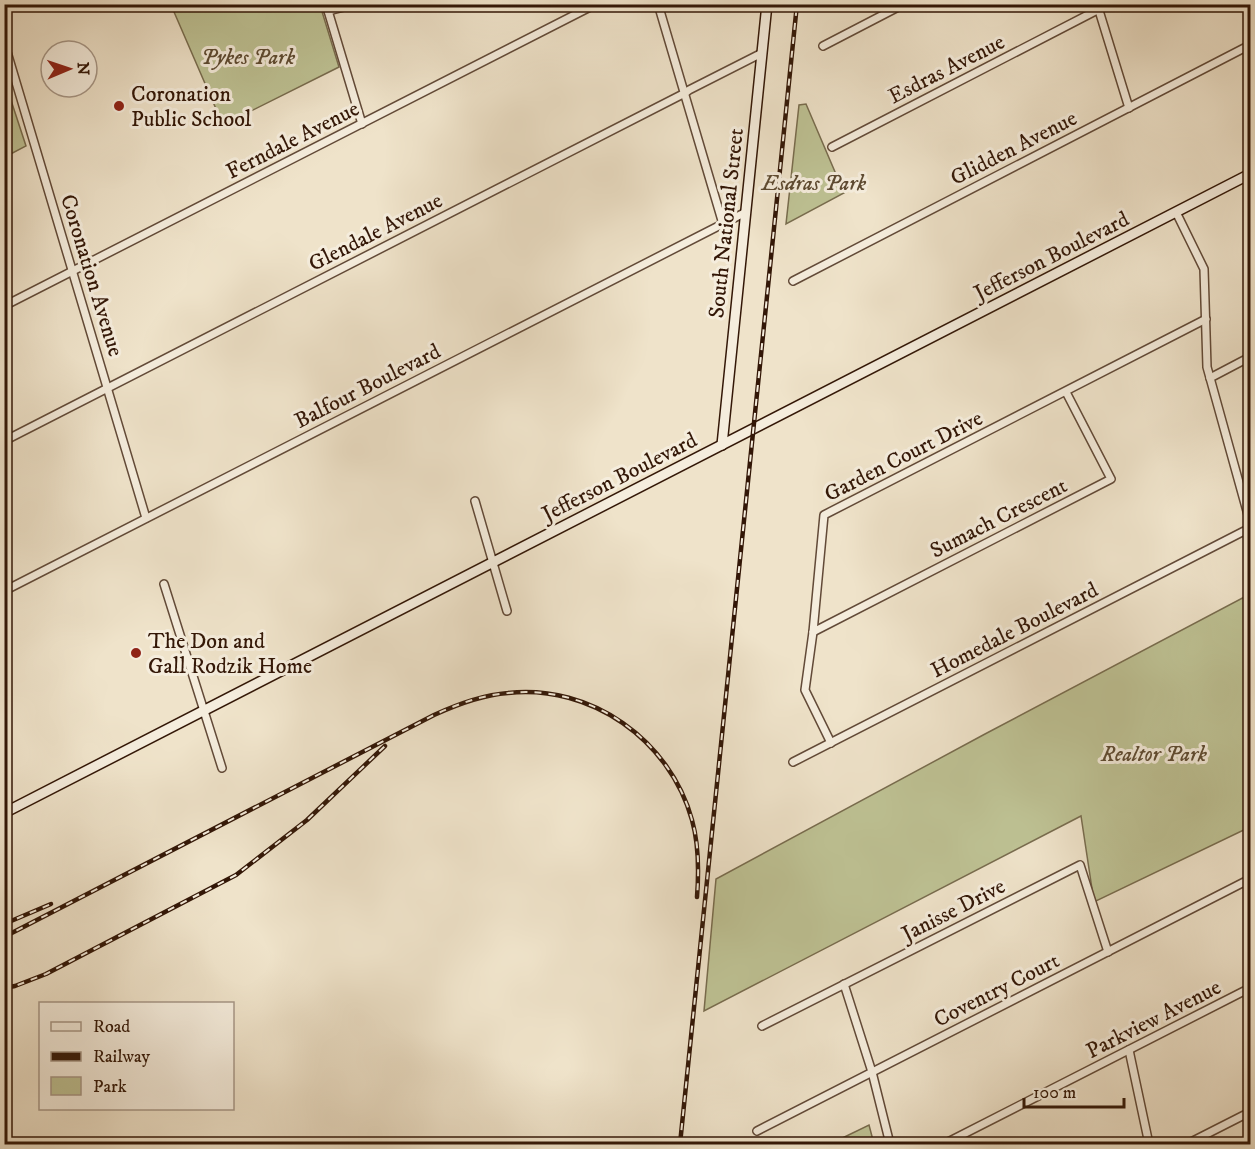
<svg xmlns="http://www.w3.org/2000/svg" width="1255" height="1149" viewBox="0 0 1255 1149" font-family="'IM FELL DW Pica',serif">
<rect width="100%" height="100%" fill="#efe3ca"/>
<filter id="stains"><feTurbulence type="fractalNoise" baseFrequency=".00333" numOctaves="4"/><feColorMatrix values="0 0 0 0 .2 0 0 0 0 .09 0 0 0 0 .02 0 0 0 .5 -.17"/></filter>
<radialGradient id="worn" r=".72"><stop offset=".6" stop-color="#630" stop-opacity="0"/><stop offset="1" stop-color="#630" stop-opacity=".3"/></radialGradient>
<g fill="#bec294" stroke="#786c4e" stroke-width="1.5">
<polygon points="171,5 320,5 339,67 223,125"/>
<polygon points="4,79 26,146 5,157 4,157"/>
<polygon points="806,104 844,193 786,224 799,105"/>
<polygon points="1250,594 1250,827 1094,902 1081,816 704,1011 716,879 985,734"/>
<polygon points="869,1125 874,1144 830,1144"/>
</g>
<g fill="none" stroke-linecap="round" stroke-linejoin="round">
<g stroke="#624a38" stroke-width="10">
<g id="street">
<polyline points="326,4 362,124"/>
<polyline points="658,4 723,224"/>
<polyline points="1097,4 1129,108"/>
<polyline points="328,11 356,4"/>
<polyline points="4,42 146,518"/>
<polyline points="823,46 904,4"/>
<polyline points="832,147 1109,4"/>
<polyline points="1176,212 1204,269 1207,367 1250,522"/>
<polyline points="793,281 1250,45"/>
<polyline points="4,306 596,4"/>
<polyline points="1210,378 1250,357"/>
<polyline points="4,441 685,93 689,90 762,53"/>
<polyline points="475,501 507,611"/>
<polyline points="164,584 222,768"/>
<polyline points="4,591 746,212"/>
<polyline points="813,632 1111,479 1066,392"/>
<polyline points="831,743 805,690 813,632 824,515 1206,319"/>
<polyline points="793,762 1250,528"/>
<polyline points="844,984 872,1072 890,1144"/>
<polyline points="762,1026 1080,865 1108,952"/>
<polyline points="1129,1050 1149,1144"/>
<polyline points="757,1131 1250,879"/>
<polyline points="944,1144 1250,988"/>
<polyline points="1187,1144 1250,1112"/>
</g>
</g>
<g stroke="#331707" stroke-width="12">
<g id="secondary">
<polyline points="722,445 767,4"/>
<polyline points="4,813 1250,174"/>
</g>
</g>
<use href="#street" stroke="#f5eddd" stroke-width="7"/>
<use href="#secondary" stroke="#f5eddd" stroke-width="9"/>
<g stroke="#331707" stroke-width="4.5">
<g id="rail">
<polyline points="4,924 51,904"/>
<path d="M4,937L434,715C458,704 482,695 508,693C591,684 670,740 692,820C699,845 699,871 697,897"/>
<polyline points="4,988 15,986 46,974 236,875 307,820 385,746"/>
<polyline points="680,1144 797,4"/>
</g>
</g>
<use href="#rail" stroke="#f5eddd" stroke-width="2" stroke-dasharray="7" stroke-linecap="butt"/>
</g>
<g fill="#8f2418" stroke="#f5eddd" stroke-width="2">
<circle cx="119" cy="106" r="6"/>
<circle cx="136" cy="653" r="6"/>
</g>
<g text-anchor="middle" stroke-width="6" stroke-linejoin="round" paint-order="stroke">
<g font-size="22" font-style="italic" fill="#5d4a31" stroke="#f5eddd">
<text x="248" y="64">Pykes Park</text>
<text x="814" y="190">Esdras Park</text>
<text x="1154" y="761">Realtor Park</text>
</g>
<g font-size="22" fill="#331707" stroke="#f5eddd">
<text transform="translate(946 68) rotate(-27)" y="8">Esdras Avenue</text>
<text transform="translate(292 139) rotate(-27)" y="8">Ferndale Avenue</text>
<text transform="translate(1013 147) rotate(-27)" y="8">Glidden Avenue</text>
<text transform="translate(725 223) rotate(-84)" y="8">South National Street</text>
<text transform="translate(375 231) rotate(-27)" y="8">Glendale Avenue</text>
<text transform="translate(1051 255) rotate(-27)" y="8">Jefferson Boulevard</text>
<text transform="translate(93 275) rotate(73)" y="8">Coronation Avenue</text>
<text transform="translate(367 385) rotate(-27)" y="8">Balfour Boulevard</text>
<text transform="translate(903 455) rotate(-27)" y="8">Garden Court Drive</text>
<text transform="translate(619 476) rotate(-27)" y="8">Jefferson Boulevard</text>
<text transform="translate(998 517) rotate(-27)" y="8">Sumach Crescent</text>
<text transform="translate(1014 629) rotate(-27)" y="8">Homedale Boulevard</text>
<text transform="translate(953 909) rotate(-27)" y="8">Janisse Drive</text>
<text transform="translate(996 989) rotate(-27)" y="8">Coventry Court</text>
<text transform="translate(1153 1018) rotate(-27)" y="8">Parkview Avenue</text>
</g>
<g font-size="22" fill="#331707" stroke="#f5eddd" text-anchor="start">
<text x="131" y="101">Coronation<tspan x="131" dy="25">Public School</tspan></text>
<text x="148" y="648">The Don and<tspan x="148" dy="25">Gall Rodzik Home</tspan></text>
</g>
</g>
<rect width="1255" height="1149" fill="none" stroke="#efe3ca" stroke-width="24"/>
<rect x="6" y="6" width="1243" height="1137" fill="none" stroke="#331707" stroke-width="3"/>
<rect x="12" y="12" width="1231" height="1125" fill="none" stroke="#331707" stroke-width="1.5"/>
<rect x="39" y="1002" width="195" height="108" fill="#f5eddd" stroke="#a79787" stroke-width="1.5"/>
<rect x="51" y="1022" width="30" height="9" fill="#f5eddd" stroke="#a79787" stroke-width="1.5"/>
<text x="93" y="1032" font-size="18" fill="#331707">Road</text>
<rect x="51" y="1052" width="30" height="9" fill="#331707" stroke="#a79787" stroke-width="1.5"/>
<text x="93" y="1062" font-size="18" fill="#331707">Railway</text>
<rect x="51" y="1077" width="30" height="18" fill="#bec294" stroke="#a79787" stroke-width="1.5"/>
<text x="93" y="1092" font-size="18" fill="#331707">Park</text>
<g transform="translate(69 69) rotate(88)"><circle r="28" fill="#f5eddd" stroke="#a79787" stroke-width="1.5"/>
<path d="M0-4.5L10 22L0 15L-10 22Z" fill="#8f2418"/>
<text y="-9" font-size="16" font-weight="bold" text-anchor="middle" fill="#331707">N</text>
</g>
<path d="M1024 1098v9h100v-9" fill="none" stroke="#331707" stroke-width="3"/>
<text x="1033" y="1098" font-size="18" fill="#331707" stroke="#f5eddd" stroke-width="4.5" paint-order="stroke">100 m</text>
<rect width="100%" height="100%" filter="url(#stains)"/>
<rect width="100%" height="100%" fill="url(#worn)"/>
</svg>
